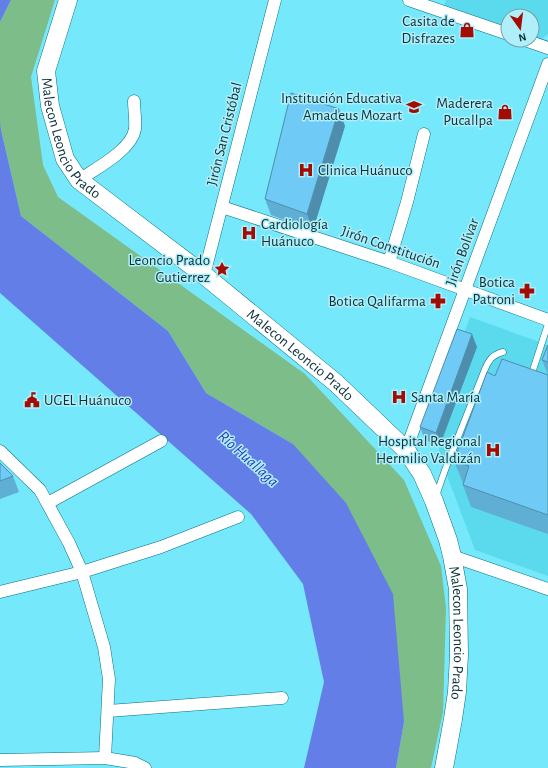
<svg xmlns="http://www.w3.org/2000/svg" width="548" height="768" viewBox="0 0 548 768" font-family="'Alegreya Sans',sans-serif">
<rect width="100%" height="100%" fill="#76e8fc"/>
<g fill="#5bdaee">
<polygon points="446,0 548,0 548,34 540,40 532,37 532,16 508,16 508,28 444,6"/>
<polygon points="470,317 548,345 548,576 475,550 442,462 443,456 438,454 440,445 425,440"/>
</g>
<polygon fill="#7cbd89" points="11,0 55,0 31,77 43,165 58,197 305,374 404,480 441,566 446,608 443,712 431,768 396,768 404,722 293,444 206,393 168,331 21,216 1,130 0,120 0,22"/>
<g fill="#637fe7">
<polygon points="0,0 11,0 0,22"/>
<polygon points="0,120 1,130 21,216 168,331 206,393 293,444 346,503 393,594 404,722 396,768 304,768 324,682 303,584 251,514 0,293"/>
</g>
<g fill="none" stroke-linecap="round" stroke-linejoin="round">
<g stroke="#06717f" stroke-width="7">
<g id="lane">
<polyline points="533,370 548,324"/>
<path d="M436,496L445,470L485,369C489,360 492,355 503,352"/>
</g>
</g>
<g stroke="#06717f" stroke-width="13">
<g id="street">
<polyline points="409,0 508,34"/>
<polyline points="525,40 548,48"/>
<path d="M79,180C95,169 132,150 135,129C136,120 134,110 134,101"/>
<polyline points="222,207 389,262 548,320"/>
<polyline points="389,262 407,202 424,134"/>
<polyline points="204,275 275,0"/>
<polyline points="406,450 548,64"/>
<polyline points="0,451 40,490 69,543 82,572 104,647 109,679 105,758"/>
<polyline points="48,503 161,441"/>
<polyline points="452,556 548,589"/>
<polyline points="0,592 82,572 161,547 238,517"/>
<polyline points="108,711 282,698"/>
<polyline points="0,760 105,758 135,763 145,768"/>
</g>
</g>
<g stroke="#06717f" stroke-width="19">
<g id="primary">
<path id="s1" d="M68,0L46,71L50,106L65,159L79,180L204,275L336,383L406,450L422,474L434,501L448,540L452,556L458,589L459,655L457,692L453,719L444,768"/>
</g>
</g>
<use href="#lane" stroke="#fff" stroke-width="6"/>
<use href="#street" stroke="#fff" stroke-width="12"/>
<use href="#primary" stroke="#fff" stroke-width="18"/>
</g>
<g fill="#5fafd4">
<polygon points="345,126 313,230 271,215 265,199"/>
<polygon points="548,345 548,534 471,507 463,485 463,483 454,461 495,376 548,375 542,360"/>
<polygon points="477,347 440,445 425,440 420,427"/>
<polygon points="0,463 13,476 19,492 0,499"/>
</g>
<g fill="#4e8eac">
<polygon points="339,109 345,126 313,230 307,214"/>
<polygon points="472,334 477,347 440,445 436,433"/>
</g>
<g fill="#6fcbf6" stroke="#4e8eac">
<polygon points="291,93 339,109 307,214 265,199"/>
<polygon points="457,329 472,334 436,433 420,427"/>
<polygon points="548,345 548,362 542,360"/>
<polygon points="502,359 548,375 548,515 463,485 469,466 454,461 487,372 495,376"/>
<polygon points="0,463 13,476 0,481"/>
</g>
<defs>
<g id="shop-bare" transform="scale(1.2)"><path d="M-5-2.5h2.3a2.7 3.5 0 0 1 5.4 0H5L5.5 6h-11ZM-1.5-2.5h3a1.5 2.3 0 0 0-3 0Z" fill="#a30c02" stroke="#b0eefa" stroke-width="2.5" paint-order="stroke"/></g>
<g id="school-bare" transform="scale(1.2)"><path d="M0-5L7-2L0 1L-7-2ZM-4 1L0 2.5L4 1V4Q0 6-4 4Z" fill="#a30c02" stroke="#b0eefa" stroke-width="2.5" paint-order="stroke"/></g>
<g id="hospital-bare" transform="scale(1.2)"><path d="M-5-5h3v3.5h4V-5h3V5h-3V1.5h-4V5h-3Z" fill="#a30c02" stroke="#b0eefa" stroke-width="2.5" paint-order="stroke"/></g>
<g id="sight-bare" transform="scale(1.2)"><path d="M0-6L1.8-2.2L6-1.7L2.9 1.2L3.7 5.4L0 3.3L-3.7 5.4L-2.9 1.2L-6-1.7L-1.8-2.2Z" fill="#a30c02" stroke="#b0eefa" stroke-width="2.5" paint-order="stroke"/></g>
<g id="pharmacy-bare" transform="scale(1.2)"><path d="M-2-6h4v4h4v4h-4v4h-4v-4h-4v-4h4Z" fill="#a30c02" stroke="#b0eefa" stroke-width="2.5" paint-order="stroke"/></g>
<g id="civic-bare" transform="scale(1.2)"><path d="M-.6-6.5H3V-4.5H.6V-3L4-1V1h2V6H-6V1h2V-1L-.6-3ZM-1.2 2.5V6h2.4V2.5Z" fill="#a30c02" stroke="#b0eefa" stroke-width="2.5" paint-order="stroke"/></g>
</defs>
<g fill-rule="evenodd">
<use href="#shop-bare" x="467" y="30"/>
<use href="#school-bare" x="414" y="107"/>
<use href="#shop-bare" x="505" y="112"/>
<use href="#hospital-bare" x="306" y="170"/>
<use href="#hospital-bare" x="249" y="233"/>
<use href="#sight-bare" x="222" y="269"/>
<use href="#pharmacy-bare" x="527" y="291"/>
<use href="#pharmacy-bare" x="438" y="301"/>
<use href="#hospital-bare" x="399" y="397"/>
<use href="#civic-bare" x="32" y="400"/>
<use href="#hospital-bare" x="493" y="450"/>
</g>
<g text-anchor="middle" stroke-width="3" stroke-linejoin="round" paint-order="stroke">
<g font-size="15" fill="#0b3137" stroke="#b0eefa" text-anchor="end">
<text x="455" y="26">Casita de<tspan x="455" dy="17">Disfrazes</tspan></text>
<text x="402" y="103">Institución Educativa<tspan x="402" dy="17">Amadeus Mozart</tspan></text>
<text x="493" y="108">Maderera<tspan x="493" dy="17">Pucallpa</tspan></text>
<text x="318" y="175" text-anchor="start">Clinica Huánuco</text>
<text x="261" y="229" text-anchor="start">Cardiología<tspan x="261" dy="17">Huánuco</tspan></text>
<text x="210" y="265">Leoncio Prado<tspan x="210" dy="17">Gutierrez</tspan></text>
<text x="515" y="287">Botica<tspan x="515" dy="17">Patroni</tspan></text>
<text x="426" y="306">Botica Qalifarma</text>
<text x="411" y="402" text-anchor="start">Santa María</text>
<text x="44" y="405" text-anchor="start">UGEL Huánuco</text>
<text x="481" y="446">Hospital Regional<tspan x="481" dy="17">Hermilio Valdizán</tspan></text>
</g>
<g font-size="15" fill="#0b3137" stroke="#b0eefa">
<text transform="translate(224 134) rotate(-76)" y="5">Jirón San Cristóbal</text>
<text dy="5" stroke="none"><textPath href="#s1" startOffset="148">Malecon Leoncio Prado</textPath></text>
<text transform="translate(391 247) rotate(19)" y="5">Jirón Constitución</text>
<text transform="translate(462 252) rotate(-70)" y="5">Jirón Bolívar</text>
<text dy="5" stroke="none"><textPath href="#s1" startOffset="472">Malecon Leoncio Prado</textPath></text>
<text dy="5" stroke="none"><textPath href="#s1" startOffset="808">Malecon Leoncio Prado</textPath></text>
</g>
<g font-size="16" font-style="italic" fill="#2938b1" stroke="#b0eefa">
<text transform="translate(249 458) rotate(42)" y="6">Río Huallaga</text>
</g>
</g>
<g transform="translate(520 28) rotate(166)"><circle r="19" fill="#b0eefa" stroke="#6ea2ac"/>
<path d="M0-3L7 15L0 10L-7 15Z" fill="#a30c02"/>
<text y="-6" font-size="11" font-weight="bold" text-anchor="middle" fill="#0b3137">N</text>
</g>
</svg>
